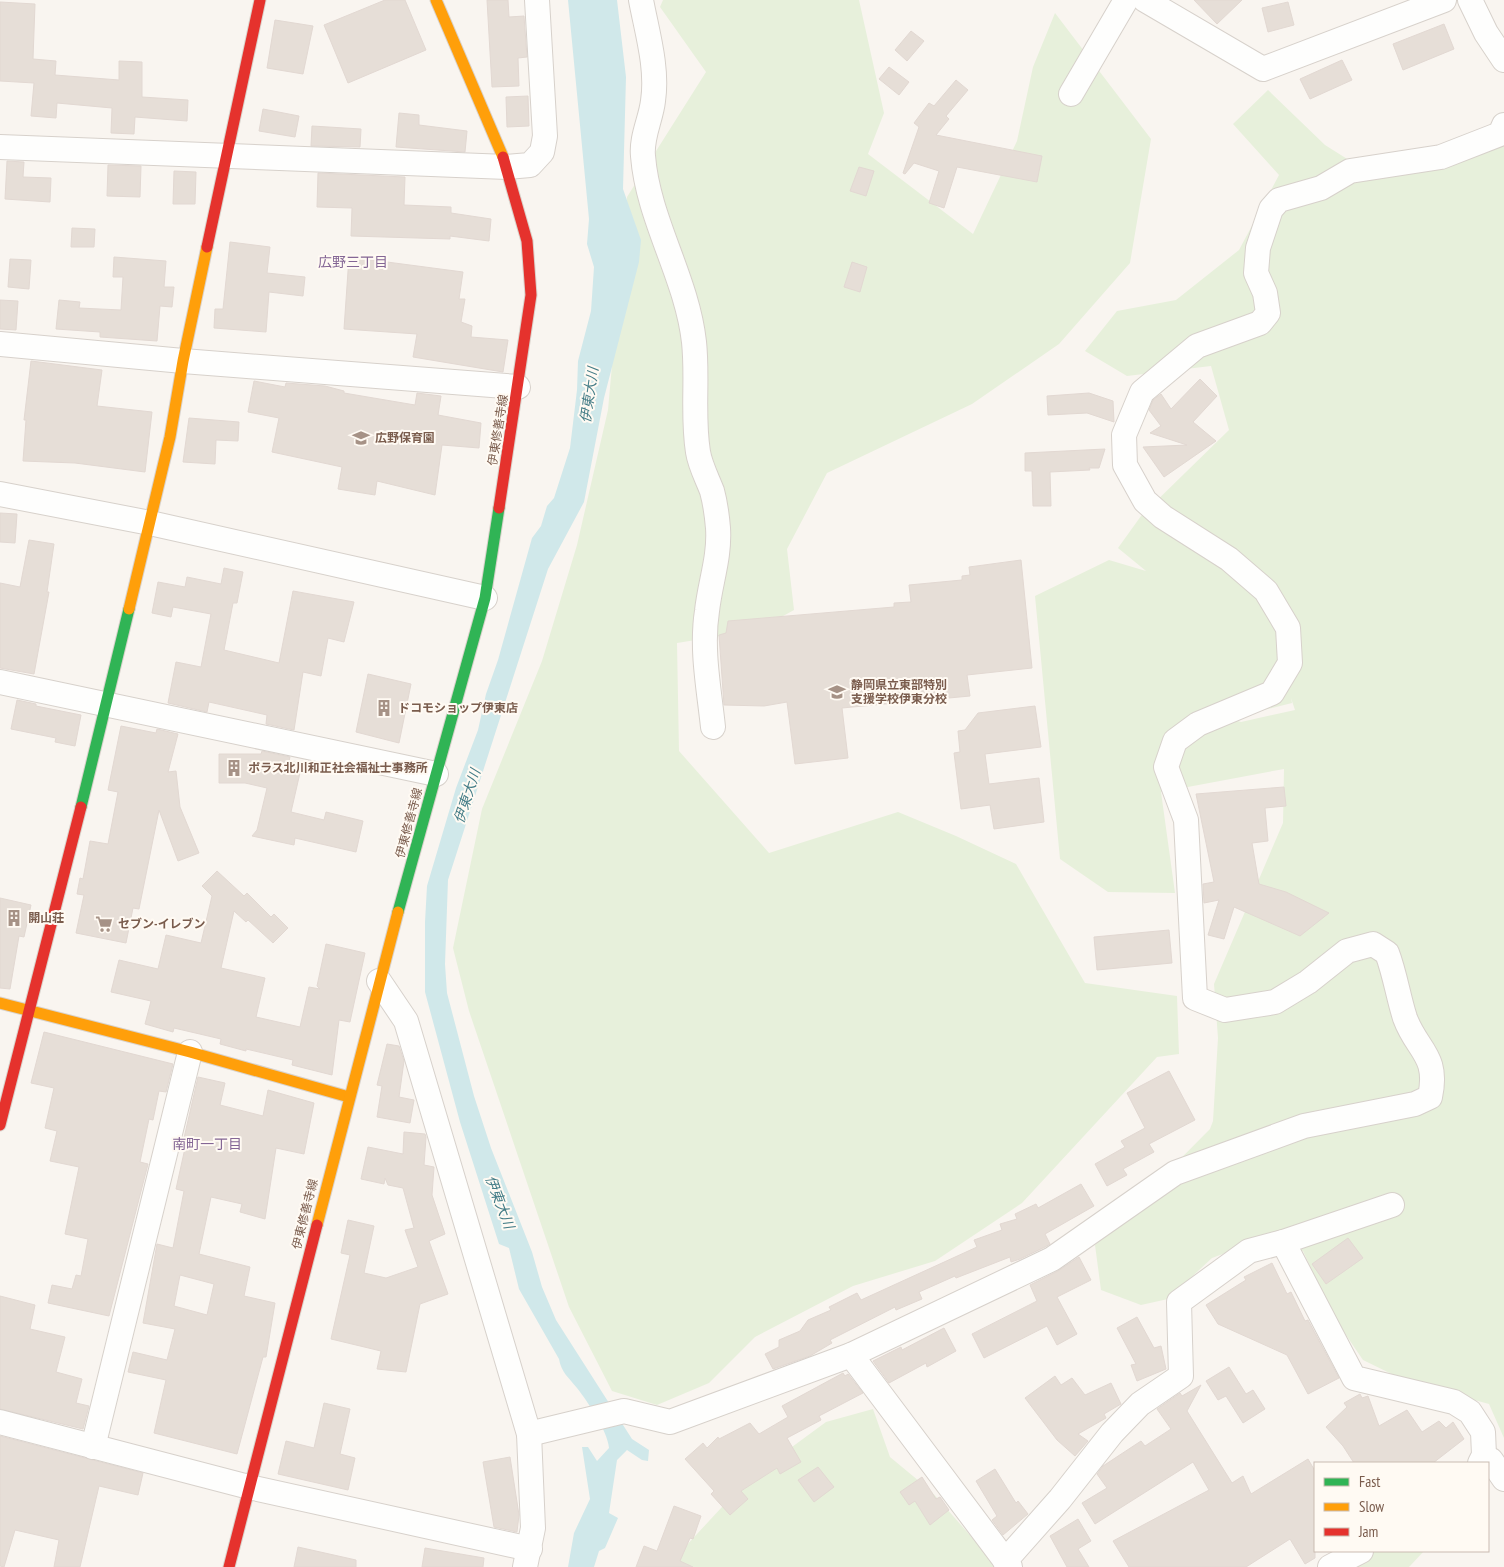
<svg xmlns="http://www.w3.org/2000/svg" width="1504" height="1567" viewBox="0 0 1504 1567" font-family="'PT Sans Narrow','Noto Sans JP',sans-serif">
<rect width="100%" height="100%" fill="#f9f5f0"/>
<g fill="#e7f0db" fill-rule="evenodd">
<polygon points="663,0 859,0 884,113 868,154 973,234 1017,141 1033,67 1055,13 1151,139 1130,263 1059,344 972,404 827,473 787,549 794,610 758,630 677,643 679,751 769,853 898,812 956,836 1016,864 1085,983 1177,996 1179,1054 1157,1057 1022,1203 935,1261 853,1286 755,1337 709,1383 657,1405 612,1391 569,1307 469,1011 453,948 482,809 542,661 577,545 608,410 627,197 706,72 660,7"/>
<path d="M1268,90L1325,145L1379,179L1482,137L1504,124V1438L1489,1404L1408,1382L1363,1360L1333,1316L1303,1251L1260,1240L1212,1258L1168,1299L1141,1305L1101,1290L1095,1245L1210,1129L1213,1121L1218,1038L1214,984L1283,823L1284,769L1161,792L1175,893L1108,892L1060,859L1035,596L1109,560L1146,571L1118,548L1141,516L1229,430L1211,366L1127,376L1085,351L1117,311L1176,300L1239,250L1279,175L1233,124ZM1291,698L1295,710L1241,722L1198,710L1244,715L1292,703Z"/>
<polygon points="873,1409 890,1457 931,1491 998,1567 671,1567 684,1548 747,1480 826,1422"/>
<polygon points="1376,1551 1424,1551 1409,1567 1345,1567"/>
</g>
<path fill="#d0e8ea" d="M568,0H617L626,77L623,189L641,240L639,262L604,398L584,502L548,569L448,880L445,964L447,993L474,1096L491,1148L532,1252L542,1287L556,1320L632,1439L649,1450L648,1461L642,1460L627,1450L617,1460L609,1513L618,1518L605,1548L599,1551L594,1567H568L574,1533L590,1499L582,1447H588L597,1461L609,1448C608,1432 588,1402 577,1388C569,1378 561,1372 559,1359L519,1289L509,1248L499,1244L460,1122L425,992V922L427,886L456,788L478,730L486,694L498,660L532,538L541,526L547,506L554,498L570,448L577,390L578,361L591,311L594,267L587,244L589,219Z"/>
<g fill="#e6ded7" stroke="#e2d8d2" fill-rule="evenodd">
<polygon points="385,0 405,0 426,50 348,83 324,25"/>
<polygon points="487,0 508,0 509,17 524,16 527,57 518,58 519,86 492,87"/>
<polygon points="1194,0 1242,0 1217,24"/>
<polygon points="0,2 35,4 33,59 56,61 55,75 119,80 119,61 142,62 142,97 188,100 187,121 135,117 134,134 111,133 112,108 57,103 56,118 31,116 34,83 0,81"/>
<polygon points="1288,2 1294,25 1268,32 1262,8"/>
<polygon points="275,20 313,26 303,74 267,68"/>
<polygon points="1444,24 1454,49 1403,70 1393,44"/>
<polygon points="911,31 924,41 907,61 895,50"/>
<polygon points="1342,60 1352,80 1310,99 1300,79"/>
<polygon points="889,67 909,82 899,95 879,79"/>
<polygon points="956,80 968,90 946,116 949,119 936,135 1042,156 1037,182 957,167 944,208 929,203 939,171 914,163 905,174 903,173 919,127 914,123 929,103 934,106"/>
<polygon points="528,96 529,126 507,127 506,97"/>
<polygon points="263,109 299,116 295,137 259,131"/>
<polygon points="399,113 419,115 419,125 467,131 465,152 396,147"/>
<polygon points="312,126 361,129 360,147 311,146"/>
<polygon points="7,161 24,162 23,177 51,178 50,202 5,199"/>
<polygon points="108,165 141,166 140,197 107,196"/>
<polygon points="859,167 874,171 866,196 850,191"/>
<polygon points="174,171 196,172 195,204 173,204"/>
<polygon points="318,173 405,177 404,205 451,207 451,213 491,219 489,241 450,236 450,239 351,236 352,208 317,207"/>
<polygon points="72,228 95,229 94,247 71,247"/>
<polygon points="230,242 270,247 267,273 305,277 303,296 269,292 266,332 214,328 215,309 223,309"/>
<polygon points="114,257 166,261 164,287 174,287 172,307 160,306 157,341 100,337 100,332 56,329 59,300 80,302 79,308 121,310 123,277 113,277"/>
<polygon points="349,257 463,272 459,299 465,299 461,322 472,326 471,337 508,340 503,372 413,357 417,334 344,329"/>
<polygon points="10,259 31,260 29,289 8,287"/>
<polygon points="852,262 867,267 860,292 844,287"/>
<polygon points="0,300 18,301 16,330 0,329"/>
<polygon points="31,361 102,370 97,406 152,412 145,472 75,463 23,461 26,420 24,420"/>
<polygon points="1200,379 1217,396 1193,422 1216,441 1164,477 1143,447 1187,445 1150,433 1161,426 1149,410 1153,400 1161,394 1171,409"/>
<polygon points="254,381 285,387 286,383 325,386 344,391 344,393 415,405 417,393 441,396 438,415 481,423 479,448 442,445 435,495 377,481 375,495 338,489 342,467 272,452 279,418 248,412"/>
<polygon points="1089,393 1113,401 1114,422 1087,413 1048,415 1047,396"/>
<polygon points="189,418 239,422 238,441 216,440 215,464 183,462"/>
<polygon points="1105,449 1099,468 1089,468 1090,470 1050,472 1051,506 1033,506 1032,471 1025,471 1025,453"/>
<polygon points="0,513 17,514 15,543 0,542"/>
<polygon points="29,540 54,544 47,592 49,592 34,674 0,668 0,583 20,587"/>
<polygon points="1021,560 1032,668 967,675 970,696 842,708 848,758 795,764 787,702 764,706 724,705 719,635 726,633 728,621 894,607 894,603 911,602 909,585 962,580 962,576 970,575 969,567"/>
<polygon points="224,568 243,572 237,603 233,603 224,650 279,663 293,591 354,602 344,642 328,638 321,676 303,672 294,730 266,724 267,715 209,702 207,712 168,703 176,662 201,667 211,614 173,607 171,617 152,613 158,582 185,587 187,577 221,584"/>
<polygon points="368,674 411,684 399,743 356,732"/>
<polygon points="17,700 36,704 36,706 81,715 75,746 55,742 56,738 11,729"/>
<polygon points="1035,706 1041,747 985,754 989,784 1039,778 1044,822 994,829 990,805 961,809 954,753 960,752 958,731 965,730 978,713"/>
<polygon points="121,726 156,733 157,729 178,734 168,772 176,771 180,807 199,853 178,861 159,810 139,909 133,908 126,943 76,933 84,895 77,894 80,878 83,879 90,841 108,844 118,792 108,790"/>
<polygon points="262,751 290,757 289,761 302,764 291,812 324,820 326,812 363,821 356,852 295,838 294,845 252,836 257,830 267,788 245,783 219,783 219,754 261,754"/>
<polygon points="1284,787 1286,806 1265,808 1268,841 1252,843 1259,884 1286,892 1329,913 1300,936 1234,907 1224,939 1208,935 1219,900 1204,903 1203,884 1214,882 1196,794"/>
<polygon points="217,871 244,896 247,893 271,917 274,914 288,928 273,943 248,920 246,922 234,911 221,968 265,978 256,1017 300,1027 309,987 320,989 317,986 326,944 365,953 350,1022 339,1020 332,1075 292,1065 293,1060 246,1049 246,1051 220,1044 221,1039 174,1028 173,1032 145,1024 151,1001 111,992 119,960 158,969 166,935 201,943 212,896 202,886"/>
<polygon points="0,898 31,905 24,937 19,936 10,989 0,988"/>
<polygon points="1169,930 1172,963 1097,970 1094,937"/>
<polygon points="44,1032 173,1064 166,1092 159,1091 153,1120 149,1119 140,1162 148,1164 109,1316 48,1303 52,1285 72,1289 76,1275 81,1276 88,1239 65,1234 79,1167 50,1161 57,1131 45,1128 54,1088 31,1083"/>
<polygon points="387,1044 399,1046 404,1061 399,1097 414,1100 410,1123 377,1117 382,1086 377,1085"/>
<polygon points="1169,1071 1195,1120 1149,1144 1154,1152 1123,1169 1127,1175 1107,1186 1095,1164 1125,1147 1121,1141 1145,1128 1127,1093"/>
<path d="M198,1077L225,1083L220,1105L263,1116L268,1090L314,1103L304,1154L276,1148L265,1219L240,1212L242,1204L211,1197L199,1254L250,1267L244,1296L275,1303L266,1357H263L237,1454L154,1433L166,1380L128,1372L133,1352L167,1360L175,1329L143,1323L157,1244L173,1248L184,1191L176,1189L187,1139L184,1138ZM180,1275L214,1284L207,1315L174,1306Z"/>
<polygon points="404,1132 425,1134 426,1137 424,1165 434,1167 432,1195 445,1234 429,1241 448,1294 420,1304 406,1372 377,1369 381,1351 331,1339 350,1255 341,1253 348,1220 374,1226 364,1273 386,1278 418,1267 405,1230 414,1228 403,1188 388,1185 385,1178 384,1184 361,1179 368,1147 403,1154"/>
<polygon points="1081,1184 1094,1206 1045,1234 1050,1244 1045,1247 1020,1259 1011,1262 1010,1257 956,1278 955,1276 919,1292 922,1299 896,1310 895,1307 830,1340 832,1343 810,1356 773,1369 765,1354 779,1347 779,1340 800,1331 808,1320 831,1310 829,1307 857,1293 861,1300 977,1247 974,1240 1002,1230 1000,1224 1017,1219 1015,1214 1036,1204 1038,1208"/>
<polygon points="1348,1238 1363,1258 1326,1284 1312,1264"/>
<polygon points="1079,1257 1091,1280 1057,1297 1077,1334 1057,1345 1047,1326 984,1358 972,1334 1037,1301 1030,1285 1058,1271"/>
<polygon points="1272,1263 1287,1294 1291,1292 1305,1321 1308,1320 1339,1378 1308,1394 1287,1355 1218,1324 1206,1305 1246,1280 1244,1277"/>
<polygon points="0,1296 35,1305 30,1329 65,1337 56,1372 82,1379 76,1403 89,1406 83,1429 0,1409"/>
<polygon points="1137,1317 1154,1348 1161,1346 1166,1369 1137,1381 1131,1365 1136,1364 1117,1328"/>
<polygon points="944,1328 956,1351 927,1367 926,1363 889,1383 873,1361 901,1347 902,1350"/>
<polygon points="1229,1367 1246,1394 1253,1390 1265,1409 1243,1423 1226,1396 1218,1400 1206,1381"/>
<polygon points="843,1373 845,1376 848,1374 863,1393 819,1416 821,1420 787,1438 801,1462 780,1474 777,1468 741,1491 748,1499 730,1515 711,1494 714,1491 685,1459 703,1443 707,1448 718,1437 719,1439 750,1423 759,1434 788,1417 782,1406"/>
<polygon points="1055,1376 1061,1385 1072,1378 1085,1395 1111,1383 1121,1404 1104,1414 1106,1418 1078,1434 1088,1441 1075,1456 1057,1440 1025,1398"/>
<polygon points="1201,1385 1187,1411 1232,1483 1243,1476 1251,1494 1308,1459 1315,1471 1315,1558 1305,1564 1290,1539 1246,1567 1129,1567 1113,1541 1209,1490 1193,1462 1095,1524 1082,1503 1107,1488 1097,1474 1103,1466 1141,1441 1145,1446 1171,1429 1157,1409 1180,1393 1182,1396"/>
<polygon points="1360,1394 1362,1398 1368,1396 1379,1426 1407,1410 1422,1432 1439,1421 1446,1428 1453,1422 1464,1439 1433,1463 1354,1463 1343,1446 1326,1427 1347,1407 1344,1403"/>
<polygon points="324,1403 350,1409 340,1454 355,1458 348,1490 278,1474 286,1441 314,1448"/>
<polygon points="0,1436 143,1473 138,1495 99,1486 80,1567 54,1567 59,1540 15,1530 4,1567 0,1566"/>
<polygon points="510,1457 519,1515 517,1532 494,1527 483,1462"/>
<polygon points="818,1467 834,1487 814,1502 798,1480"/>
<polygon points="995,1469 1016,1503 1018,1501 1028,1514 1003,1535 992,1520 997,1516 976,1481"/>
<polygon points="922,1477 936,1499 940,1497 949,1510 930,1525 915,1501 909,1505 900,1492"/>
<polygon points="674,1506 701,1516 693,1539 690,1538 680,1561 693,1567 636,1567 644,1546 657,1551"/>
<polygon points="1078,1519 1091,1541 1078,1549 1089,1567 1067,1567 1050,1536"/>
<polygon points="298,1547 356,1560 356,1567 294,1567"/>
<polygon points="425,1548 484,1558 483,1567 422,1567"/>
</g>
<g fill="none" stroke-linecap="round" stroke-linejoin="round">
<g stroke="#d7d1cb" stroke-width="26">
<g id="street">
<path d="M641,0C647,32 658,68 653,101C651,119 641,137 643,156C648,220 687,278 694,342C698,379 692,415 698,452C700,465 707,478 712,491C715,502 717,516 718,528C720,557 710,583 707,611C701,649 709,689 713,727"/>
<polyline points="1145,0 1263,69 1444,0"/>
<polyline points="1470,0 1486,33 1504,60"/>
<polyline points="1071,94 1126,0"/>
<polyline points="0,147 507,167 530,165 542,152 545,136 537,0"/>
<polyline points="0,344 183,361 518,387"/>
<polyline points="0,494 150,523 485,598"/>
<polyline points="0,682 436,774"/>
<polyline points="379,981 406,1021 529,1434 533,1528 525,1567"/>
<polyline points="1283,1242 1354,1378 1454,1402 1470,1412 1483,1432 1484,1455 1480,1463"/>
<polyline points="851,1355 1010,1567"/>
<polyline points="0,1422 249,1487 530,1549"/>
<path d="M529,1434L624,1411L670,1422L851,1355L1052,1259L1175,1173L1304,1126L1415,1104L1430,1097C1439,1055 1417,1051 1405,1018C1398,996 1395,974 1387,953L1373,944L1347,951L1308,982L1275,1002L1225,1010L1195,998L1186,820L1166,767L1175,741L1198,724L1272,693L1290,663L1288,628L1266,591L1229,559L1163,517L1145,501L1125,465L1124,435L1142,392L1197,346L1260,323L1268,313L1265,293L1256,273L1258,248L1271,209L1279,200L1321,188L1350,171L1441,157L1500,134L1504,125"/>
<polyline points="93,1447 190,1052"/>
<polyline points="1491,1460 1504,1479"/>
<polyline points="1005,1561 1060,1499 1112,1433 1140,1404 1181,1376 1179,1302 1249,1251 1283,1242 1392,1205"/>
<polyline points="1330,1567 1361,1551"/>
</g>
</g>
<g stroke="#d9d2cb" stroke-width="13">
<g id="fast">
<polyline points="81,807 129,609"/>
<polyline points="398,912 485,598 499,508"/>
</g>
</g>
<g stroke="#d9d2cb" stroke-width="13">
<g id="slow">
<polyline points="436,0 503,157"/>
<polyline points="129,609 170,437 183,361 207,247"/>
<polyline points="0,1003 190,1052 349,1097"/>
<polyline points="317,1225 398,912"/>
</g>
</g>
<g stroke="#d9d2cb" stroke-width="13">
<g id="jam">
<polyline points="207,247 260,0"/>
<polyline points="499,508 531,295 527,241 503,157"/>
<polyline points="0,1125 81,807"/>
<polyline points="229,1567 317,1225"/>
</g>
</g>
<use href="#street" stroke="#fefefd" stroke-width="24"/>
<use href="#fast" stroke="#30b455" stroke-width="11"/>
<use href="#slow" stroke="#ff9f0a" stroke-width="11"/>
<use href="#jam" stroke="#e5322d" stroke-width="11"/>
</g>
<defs>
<g id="school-bare" transform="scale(1.35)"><path d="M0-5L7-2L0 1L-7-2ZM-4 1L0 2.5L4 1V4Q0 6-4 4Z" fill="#a69286" stroke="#fffaf3" stroke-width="2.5" paint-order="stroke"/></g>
<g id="building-bare" transform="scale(1.35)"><path d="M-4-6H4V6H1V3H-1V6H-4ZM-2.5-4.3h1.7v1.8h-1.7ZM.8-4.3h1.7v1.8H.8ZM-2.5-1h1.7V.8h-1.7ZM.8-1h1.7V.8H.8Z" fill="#a69286" stroke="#fffaf3" stroke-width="2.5" paint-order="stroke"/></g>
<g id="supermarket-bare" transform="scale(1.35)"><path d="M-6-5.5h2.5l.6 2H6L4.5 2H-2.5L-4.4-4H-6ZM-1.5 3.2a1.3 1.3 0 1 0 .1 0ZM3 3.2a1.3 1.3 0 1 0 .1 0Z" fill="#a69286" stroke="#fffaf3" stroke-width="2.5" paint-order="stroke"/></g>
</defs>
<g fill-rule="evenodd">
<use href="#school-bare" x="361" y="438"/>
<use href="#school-bare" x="837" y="692"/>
<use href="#building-bare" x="384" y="708"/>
<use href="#building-bare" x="234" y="768"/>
<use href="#building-bare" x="14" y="918"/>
<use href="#supermarket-bare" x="104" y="924"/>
</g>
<g text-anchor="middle" stroke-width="4" stroke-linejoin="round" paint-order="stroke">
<g font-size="12" fill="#7a5c4d" stroke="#fffaf3">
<text transform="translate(498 430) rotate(-81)" y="4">伊東修善寺線</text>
<text transform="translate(409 823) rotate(-75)" y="4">伊東修善寺線</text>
<text transform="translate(305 1214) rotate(-76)" y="4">伊東修善寺線</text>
</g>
<g font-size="12" font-weight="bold" fill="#7a5c4d" stroke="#fffaf3" text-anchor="start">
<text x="375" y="442">広野保育園</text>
<text x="851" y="689">静岡県立東部特別<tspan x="851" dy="14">支援学校伊東分校</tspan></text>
<text x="398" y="712">ドコモショップ伊東店</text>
<text x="248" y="772">ポラス北川和正社会福祉士事務所</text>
<text x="28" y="922">開山荘</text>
<text x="118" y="928">セブン-イレブン</text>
</g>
<g font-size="14" fill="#846695" stroke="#fffaf3">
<text x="353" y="267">広野三丁目</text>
<text x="207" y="1149">南町一丁目</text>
</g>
<g font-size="14" font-style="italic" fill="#437c86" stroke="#fffaf3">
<text transform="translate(589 395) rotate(-82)" y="5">伊東大川</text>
<text transform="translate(467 796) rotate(-72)" y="5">伊東大川</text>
<text transform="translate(500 1202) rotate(69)" y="5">伊東大川</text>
</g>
</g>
<rect x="1314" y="1462" width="175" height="90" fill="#fffaf3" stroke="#cabbb1"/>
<rect x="1324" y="1478" width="25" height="8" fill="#30b455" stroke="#cabbb1"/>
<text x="1359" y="1487" font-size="15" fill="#7a5c4d">Fast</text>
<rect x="1324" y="1503" width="25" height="8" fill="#ff9f0a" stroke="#cabbb1"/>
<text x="1359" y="1512" font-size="15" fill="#7a5c4d">Slow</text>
<rect x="1324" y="1528" width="25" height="8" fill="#e5322d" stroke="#cabbb1"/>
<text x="1359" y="1537" font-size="15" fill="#7a5c4d">Jam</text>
</svg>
